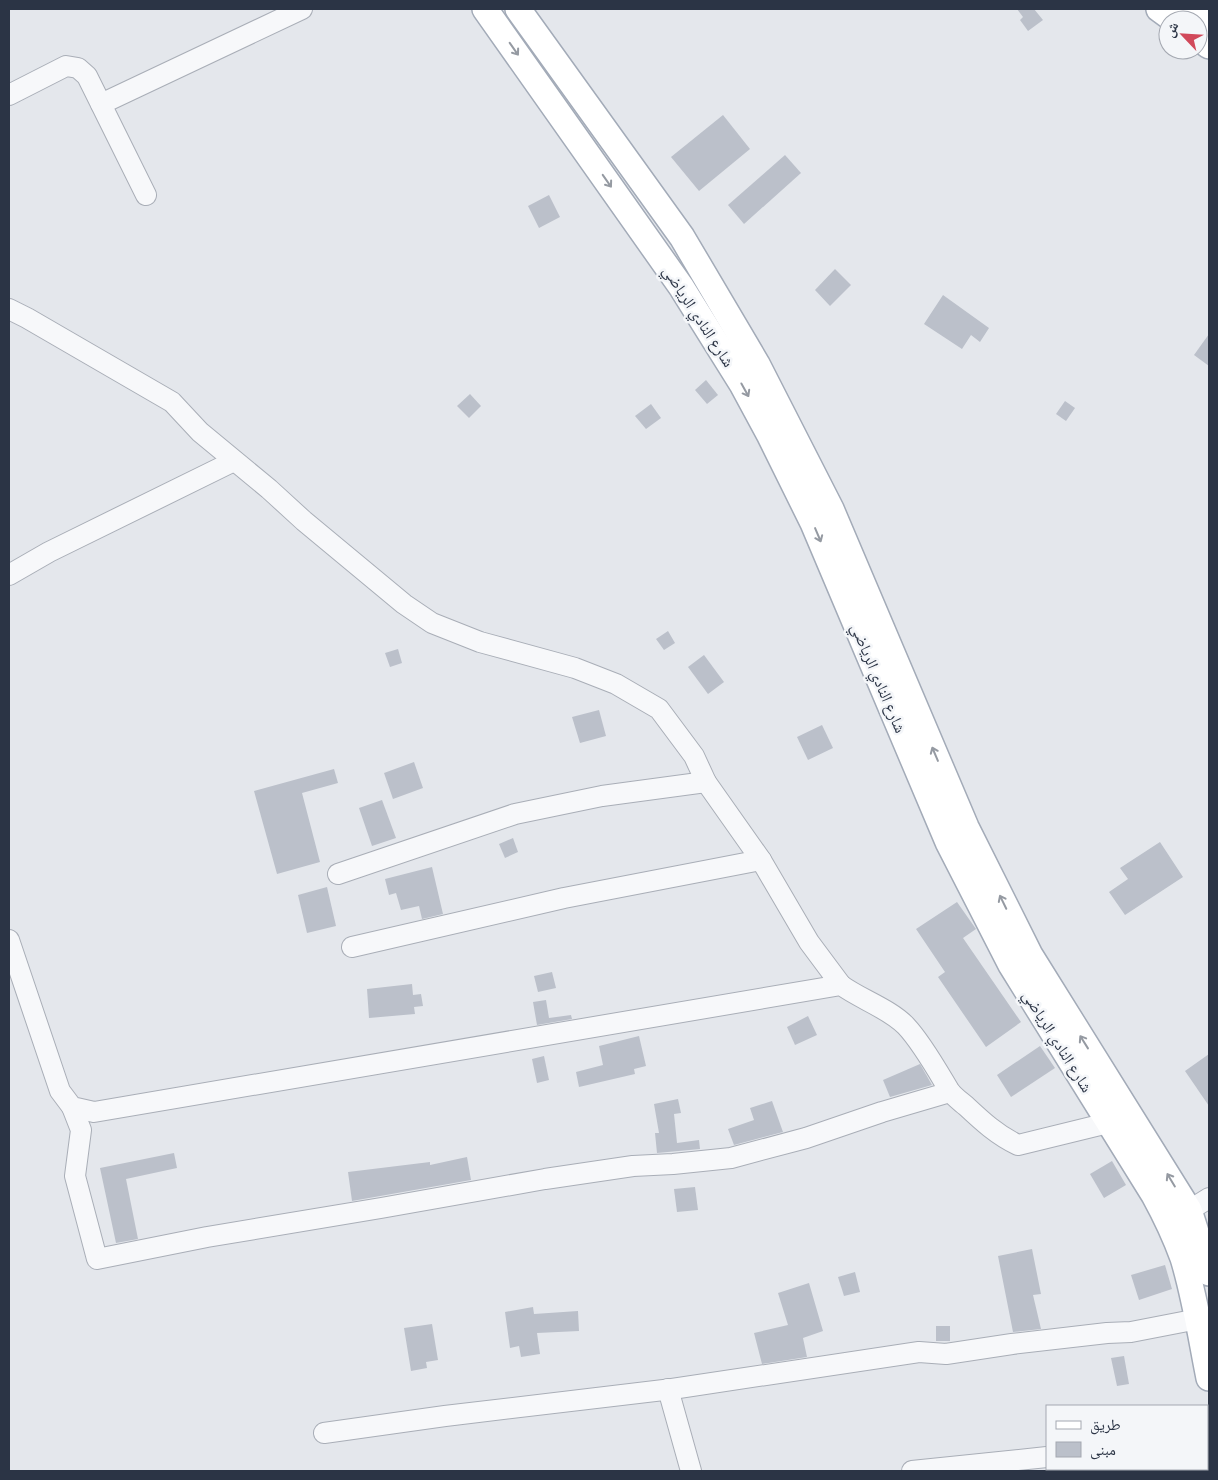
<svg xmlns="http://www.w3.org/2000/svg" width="1218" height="1480" viewBox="0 0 1218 1480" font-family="Cabin,'Noto Naskh Arabic',sans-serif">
<rect width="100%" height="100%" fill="#e4e7ec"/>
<g fill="#bbc0ca">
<polygon points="1017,9 1034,9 1043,20 1028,31 1020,20 1023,17"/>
<polygon points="723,115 750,149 699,191 671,157"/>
<polygon points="785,155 801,173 744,224 728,205"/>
<polygon points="549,195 560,217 539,228 528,206"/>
<polygon points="835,269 851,285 830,306 815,290"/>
<polygon points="943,295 989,328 980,342 971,335 962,349 924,324"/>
<polygon points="1209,334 1209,366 1194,355"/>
<polygon points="706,380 718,395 707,404 695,390"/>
<polygon points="470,394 481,406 469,418 457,406"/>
<polygon points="1065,401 1075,408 1066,421 1056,414"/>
<polygon points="651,404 661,418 646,429 635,416"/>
<polygon points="668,631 675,643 664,650 656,639"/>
<polygon points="398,649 402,663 390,667 385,653"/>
<polygon points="704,655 724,682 708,694 688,667"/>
<polygon points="599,710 606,736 580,743 572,717"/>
<polygon points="822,725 833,748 808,760 797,737"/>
<polygon points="414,762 423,788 393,799 384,773"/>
<polygon points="334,769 338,783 302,793 320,862 277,874 254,791"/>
<polygon points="382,800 396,838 372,846 359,808"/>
<polygon points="513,838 518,852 505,858 499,844"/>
<polygon points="1160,842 1183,877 1125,915 1109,892 1128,879 1120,868"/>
<polygon points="432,867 443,914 422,919 419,906 401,910 396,893 389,895 385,879"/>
<polygon points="327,887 336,926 307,933 298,895"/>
<polygon points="957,902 976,929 963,938 1021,1022 986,1047 938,977 945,972 916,929"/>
<polygon points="552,972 556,988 538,992 534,976"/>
<polygon points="412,984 413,995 421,994 423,1006 414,1007 415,1014 369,1018 367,989"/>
<polygon points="546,1000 549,1018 571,1015 572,1019 537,1025 533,1002"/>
<polygon points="808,1016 817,1035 795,1045 787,1027"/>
<polygon points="639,1036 646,1066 634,1069 635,1074 579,1087 576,1072 603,1065 599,1046"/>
<polygon points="1040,1046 1055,1068 1011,1097 997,1075"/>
<polygon points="1209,1054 1209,1106 1185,1071"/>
<polygon points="544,1056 549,1080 537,1083 532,1059"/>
<polygon points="920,1064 932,1085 890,1097 883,1080"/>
<polygon points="678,1099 681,1113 674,1114 677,1143 699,1140 700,1149 657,1153 655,1133 659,1133 654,1104"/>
<polygon points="772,1101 783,1132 734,1145 728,1129 754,1120 750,1108"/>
<polygon points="174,1153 177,1168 126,1179 138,1239 116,1243 100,1168"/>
<polygon points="467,1157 471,1180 352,1201 348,1172 430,1162 430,1165"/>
<polygon points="1112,1161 1126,1185 1104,1198 1090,1174"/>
<polygon points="695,1187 698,1210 677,1212 674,1189"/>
<polygon points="1032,1249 1041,1294 1033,1295 1041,1329 1013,1332 998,1256"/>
<polygon points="1165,1265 1172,1289 1139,1300 1131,1275"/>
<polygon points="855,1272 860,1292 844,1296 838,1277"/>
<polygon points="809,1283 823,1331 803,1338 807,1357 762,1364 754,1333 788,1325 778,1293"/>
<polygon points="533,1307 534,1314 578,1311 579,1331 537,1333 540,1354 521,1357 519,1346 510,1348 505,1312"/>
<polygon points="432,1324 438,1360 426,1362 427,1368 411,1371 404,1328"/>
<rect x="936" y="1326" width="14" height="15"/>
<polygon points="1124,1356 1129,1384 1117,1386 1111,1358"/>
</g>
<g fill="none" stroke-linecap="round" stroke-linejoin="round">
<g stroke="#a9aeb7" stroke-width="22">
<g id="minor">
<polyline points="9,95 66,66 78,68 87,76 146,195"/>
<polyline points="101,104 302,9"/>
<polyline points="9,309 27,318 172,402 200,432 269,489 304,521 404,604 432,623 480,642 575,668 616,684 659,709 694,756 706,782 761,860 809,942 841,985"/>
<polyline points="9,575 49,552 234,461"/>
<polyline points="338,874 515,814 602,796 706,782"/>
<path d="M9,940L60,1091L72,1107L94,1112L841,985C860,999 890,1009 906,1026C922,1043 937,1070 949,1090C953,1096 960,1101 966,1106C982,1121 997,1135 1018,1145L1108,1123"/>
<polyline points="352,947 564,898 761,860"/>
<polyline points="72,1107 81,1130 75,1176 97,1259 207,1237 381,1208 545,1179 633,1166 673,1164 731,1158 806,1138 882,1112 950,1092"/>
<polyline points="1177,1218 1209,1198"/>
<polyline points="668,1389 691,1471"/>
<polyline points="324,1433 445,1416 672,1389 919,1352 946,1354 1012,1344 1107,1333 1131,1332 1198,1319"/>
<polyline points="1207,1456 1209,1457"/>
<polyline points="912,1471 1047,1457"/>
</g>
</g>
<g stroke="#a3abb8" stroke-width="28">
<g id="major">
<path d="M485,9L682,288L742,384L769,434L813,523L948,842L1011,965L1154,1195C1165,1215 1175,1236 1183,1258C1195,1297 1201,1338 1209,1378"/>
<polyline points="518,9 682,237 757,364 831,509 966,827 1030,955 1189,1210 1209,1273"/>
<polyline points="1159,9 1174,20"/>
<polyline points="1193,9 1209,21"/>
<polyline points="1198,38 1209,46"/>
</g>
</g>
<use href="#minor" stroke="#f7f8fa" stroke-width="20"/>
<use href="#major" stroke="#fff" stroke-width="25"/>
</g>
<defs><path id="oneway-shaft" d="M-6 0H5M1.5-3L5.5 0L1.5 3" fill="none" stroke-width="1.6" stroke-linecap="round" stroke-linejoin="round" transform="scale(1.25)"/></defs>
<g stroke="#959aa2">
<use href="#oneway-shaft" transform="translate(514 49) rotate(55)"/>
<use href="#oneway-shaft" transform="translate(607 181) rotate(55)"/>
<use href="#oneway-shaft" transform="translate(745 390) rotate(61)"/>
<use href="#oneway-shaft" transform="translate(818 535) rotate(67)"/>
<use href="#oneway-shaft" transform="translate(935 754) rotate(-113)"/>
<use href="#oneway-shaft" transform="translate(1003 902) rotate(-116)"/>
<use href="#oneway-shaft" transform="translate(1084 1042) rotate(-122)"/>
<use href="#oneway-shaft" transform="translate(1171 1180) rotate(-121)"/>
</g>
<g text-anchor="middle" stroke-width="5" stroke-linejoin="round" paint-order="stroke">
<g font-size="16" fill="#2b3445" stroke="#f4f6f9">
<text transform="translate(699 316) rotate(57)" y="6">شارع النادي الرياضي</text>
<text transform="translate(879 678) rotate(67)" y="6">شارع النادي الرياضي</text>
<text transform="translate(1058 1041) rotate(58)" y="6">شارع النادي الرياضي</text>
</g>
</g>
<rect width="1218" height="1480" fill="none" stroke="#2b3445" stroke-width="20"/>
<rect x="1046" y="1405" width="162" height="65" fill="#f4f6f9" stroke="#a4a8b1"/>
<rect x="1056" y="1421" width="25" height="8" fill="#ffffff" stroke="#a4a8b1"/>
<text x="1090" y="1430" font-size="15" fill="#2b3445">طريق</text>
<rect x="1056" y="1442" width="25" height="15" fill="#bbc0ca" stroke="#a4a8b1"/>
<text x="1090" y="1455" font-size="15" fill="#2b3445">مبنى</text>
<g transform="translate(1183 35) rotate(295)"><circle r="24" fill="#f4f6f9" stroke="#a4a8b1"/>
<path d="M0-4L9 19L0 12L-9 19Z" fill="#d1495b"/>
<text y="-8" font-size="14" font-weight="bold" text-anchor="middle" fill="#2b3445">ش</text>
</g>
</svg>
